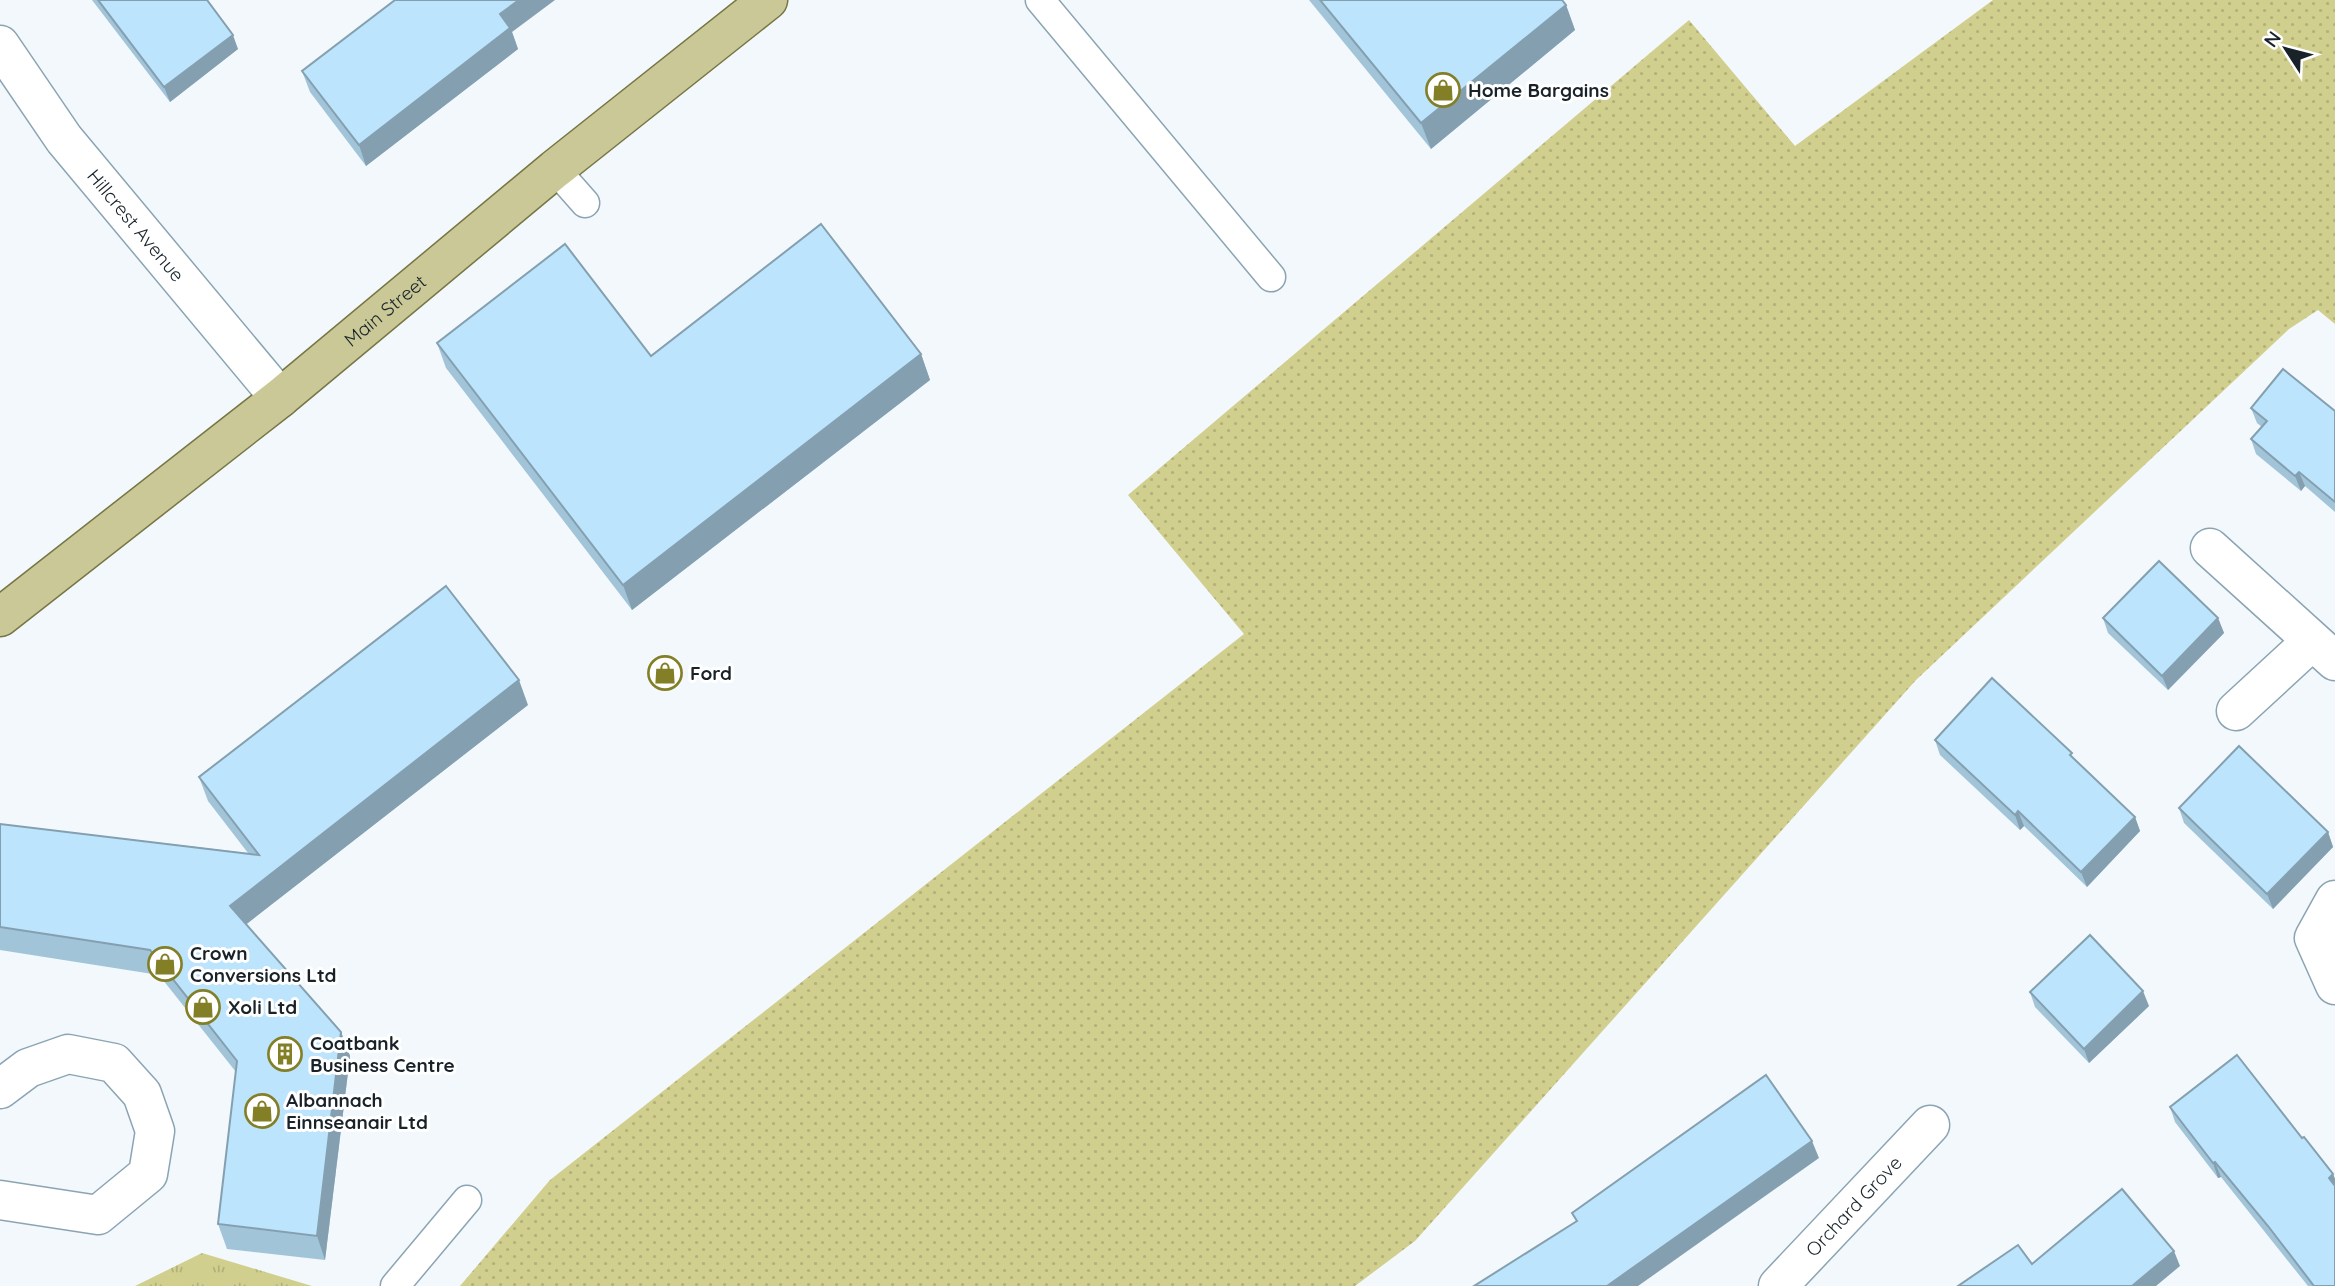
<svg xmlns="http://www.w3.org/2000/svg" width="2335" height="1286" viewBox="0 0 2335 1286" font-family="Quicksand,sans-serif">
<defs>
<pattern id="grass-tufts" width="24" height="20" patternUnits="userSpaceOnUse" patternTransform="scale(1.75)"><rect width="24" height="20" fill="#d1cf8d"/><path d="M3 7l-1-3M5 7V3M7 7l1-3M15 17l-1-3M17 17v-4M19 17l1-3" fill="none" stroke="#b3b17a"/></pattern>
<pattern id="park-dots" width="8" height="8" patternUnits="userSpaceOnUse" patternTransform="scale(1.75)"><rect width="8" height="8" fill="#d1cf8d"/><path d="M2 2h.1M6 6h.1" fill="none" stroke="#b3b17a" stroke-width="1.8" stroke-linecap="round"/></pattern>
</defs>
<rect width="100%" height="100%" fill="#f2f8fb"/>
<polygon fill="url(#grass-tufts)" points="202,1253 312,1286 135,1286"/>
<polygon fill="url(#park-dots)" points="1993,0 2335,0 2335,324 2318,310 2289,329 1916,680 1415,1241 1355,1286 460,1286 550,1180 1244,634 1128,495 1689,20 1795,146"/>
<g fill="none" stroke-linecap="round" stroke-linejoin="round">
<g stroke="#8ba4b3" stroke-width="31">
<g id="service">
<polyline points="1040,0 1271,277"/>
<polyline points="555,169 585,203"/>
<polyline points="395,1286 467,1200"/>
</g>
</g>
<g stroke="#8ba4b3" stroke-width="41">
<g id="minor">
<path id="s1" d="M0,45L64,139L280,398"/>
<polyline points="2210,548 2335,661"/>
<polyline points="2236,711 2312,641"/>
<polyline points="2335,900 2314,938 2335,985"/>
<polyline points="0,1089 28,1068 68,1054 114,1063 142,1094 155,1131 148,1174 98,1215 0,1200"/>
<path id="s2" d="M1778,1286L1930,1125"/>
</g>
</g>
<g stroke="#757643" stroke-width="41">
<g id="primary">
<path id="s3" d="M0,617L280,398L555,169L768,0"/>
</g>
</g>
<use href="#service" stroke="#fff" stroke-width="28"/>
<use href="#minor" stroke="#fff" stroke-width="38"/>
<use href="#primary" stroke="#cac897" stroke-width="38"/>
</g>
<g fill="#a2c4d9">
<polygon points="92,0 207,0 238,49 170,102"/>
<polygon points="1309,0 1562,0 1566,5 1575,30 1431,149"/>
<polygon points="512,32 518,49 366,166 310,92 302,71"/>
<polygon points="437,343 651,356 921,354 930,380 632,610 446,368"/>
<polygon points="2251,408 2335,411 2335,512 2305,486 2301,491 2256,454 2251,439 2262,427 2257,423"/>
<polygon points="2103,618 2218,618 2224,633 2168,690 2108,633"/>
<polygon points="528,705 246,924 341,1032 350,1056 325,1260 227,1249 218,1224 236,1072 159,975 0,950 0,824 248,853 208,801 199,777"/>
<polygon points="1935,740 2074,758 2135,817 2140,831 2087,887 2024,826 2020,830 1940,755"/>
<polygon points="2179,808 2328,832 2333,847 2273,909 2184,823"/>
<polygon points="2030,992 2149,1006 2089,1063 2035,1007"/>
<polygon points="2170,1107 2302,1138 2333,1174 2335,1179 2335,1286 2308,1286 2221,1177 2218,1178 2175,1122"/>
</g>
<g fill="#84a0b0">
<polygon points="519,0 555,0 512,32 518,49 366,166 359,145 500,14"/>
<polygon points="1566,5 1575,30 1431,149 1421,123"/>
<polygon points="233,35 238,49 170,102 164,87"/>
<polygon points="921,354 930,380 632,610 623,585"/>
<polygon points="2299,472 2305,486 2301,491 2295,476"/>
<polygon points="2218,618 2224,633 2168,690 2162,676"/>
<polygon points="519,680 528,705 239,930 230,906"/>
<polygon points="2018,811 2024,826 2020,830 2015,815"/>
<polygon points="2135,817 2140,831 2087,887 2081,872"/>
<polygon points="2328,832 2333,847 2273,909 2267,894"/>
<polygon points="2143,991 2149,1006 2089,1063 2084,1049"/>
<polygon points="341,1032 350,1056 325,1260 317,1236"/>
<polygon points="1812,1141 1819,1158 1638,1286 1607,1286"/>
<polygon points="2215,1162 2221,1177 2218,1178 2213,1163"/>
<polygon points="2333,1174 2335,1179 2335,1192 2329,1178"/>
<polygon points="2174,1251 2180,1266 2156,1286 2132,1286"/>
</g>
<g fill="#bce4fc" stroke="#84a0b0" stroke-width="2">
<polygon points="98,0 207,0 233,35 164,87"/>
<polygon points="395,0 519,0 500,14 510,28 359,145 302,71"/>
<polygon points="1320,0 1562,0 1566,5 1421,123"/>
<polygon points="821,224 921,354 623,585 437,343 565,244 651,356"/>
<polygon points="2283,369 2335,411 2335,502 2299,472 2295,476 2251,439 2267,421 2251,408"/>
<polygon points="2159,561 2218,618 2162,676 2103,618"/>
<polygon points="446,586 519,680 230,906 341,1032 317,1236 218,1224 237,1061 150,950 0,927 0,824 259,855 199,777"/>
<polygon points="1992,678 2072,753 2070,755 2135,817 2081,872 2018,811 2015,815 1935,740"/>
<polygon points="2239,746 2328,832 2267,894 2179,808"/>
<polygon points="2090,935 2143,991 2084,1049 2030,992"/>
<polygon points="2237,1055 2302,1138 2304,1137 2333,1174 2329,1178 2335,1186 2335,1286 2314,1286 2268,1226 2215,1162 2213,1163 2170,1107"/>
<polygon points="1766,1075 1812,1141 1607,1286 1474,1286 1577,1221 1572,1213"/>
<polygon points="2122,1189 2174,1251 2132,1286 1958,1286 2018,1245 2032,1264"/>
</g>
<defs>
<g id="shop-ring" transform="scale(1.75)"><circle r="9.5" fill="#fff" stroke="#837f27" stroke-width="1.5"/><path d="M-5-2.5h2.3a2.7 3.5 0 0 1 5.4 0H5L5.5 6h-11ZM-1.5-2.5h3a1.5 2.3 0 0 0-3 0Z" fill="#837f27"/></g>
<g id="building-ring" transform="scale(1.75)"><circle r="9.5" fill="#fff" stroke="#837f27" stroke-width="1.5"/><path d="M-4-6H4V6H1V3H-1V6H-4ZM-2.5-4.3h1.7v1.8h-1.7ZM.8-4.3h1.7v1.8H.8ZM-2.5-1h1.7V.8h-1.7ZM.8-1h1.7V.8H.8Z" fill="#837f27"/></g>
</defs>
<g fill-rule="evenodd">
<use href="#shop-ring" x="1443" y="90"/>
<use href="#shop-ring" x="665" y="673"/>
<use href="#shop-ring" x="165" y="964"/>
<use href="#shop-ring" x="203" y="1007"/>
<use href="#building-ring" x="285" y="1054"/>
<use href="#shop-ring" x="262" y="1111"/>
</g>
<g text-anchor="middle" stroke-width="6" stroke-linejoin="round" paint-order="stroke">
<g font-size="19" font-weight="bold" fill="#182228" stroke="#fff" text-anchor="start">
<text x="1468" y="97">Home Bargains</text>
<text x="690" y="680">Ford</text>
<text x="190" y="960">Crown<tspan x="190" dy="22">Conversions Ltd</tspan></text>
<text x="228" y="1014">Xoli Ltd</text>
<text x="310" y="1050">Coatbank<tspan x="310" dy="22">Business Centre</tspan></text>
<text x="286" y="1107">Albannach<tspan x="286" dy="22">Einnseanair Ltd</tspan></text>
</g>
<g font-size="19" fill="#182228" stroke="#fff">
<text dy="7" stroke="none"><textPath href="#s1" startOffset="226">Hillcrest Avenue</textPath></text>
<text dy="7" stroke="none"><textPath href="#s3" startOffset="492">Main Street</textPath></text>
<text dy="7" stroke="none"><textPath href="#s2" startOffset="110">Orchard Grove</textPath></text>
</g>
</g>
<g transform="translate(2286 49) rotate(306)" stroke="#ffffff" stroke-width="5" paint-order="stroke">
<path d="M0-5L12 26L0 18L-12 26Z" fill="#182228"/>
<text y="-10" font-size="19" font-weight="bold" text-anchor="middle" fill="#182228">N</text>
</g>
</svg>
